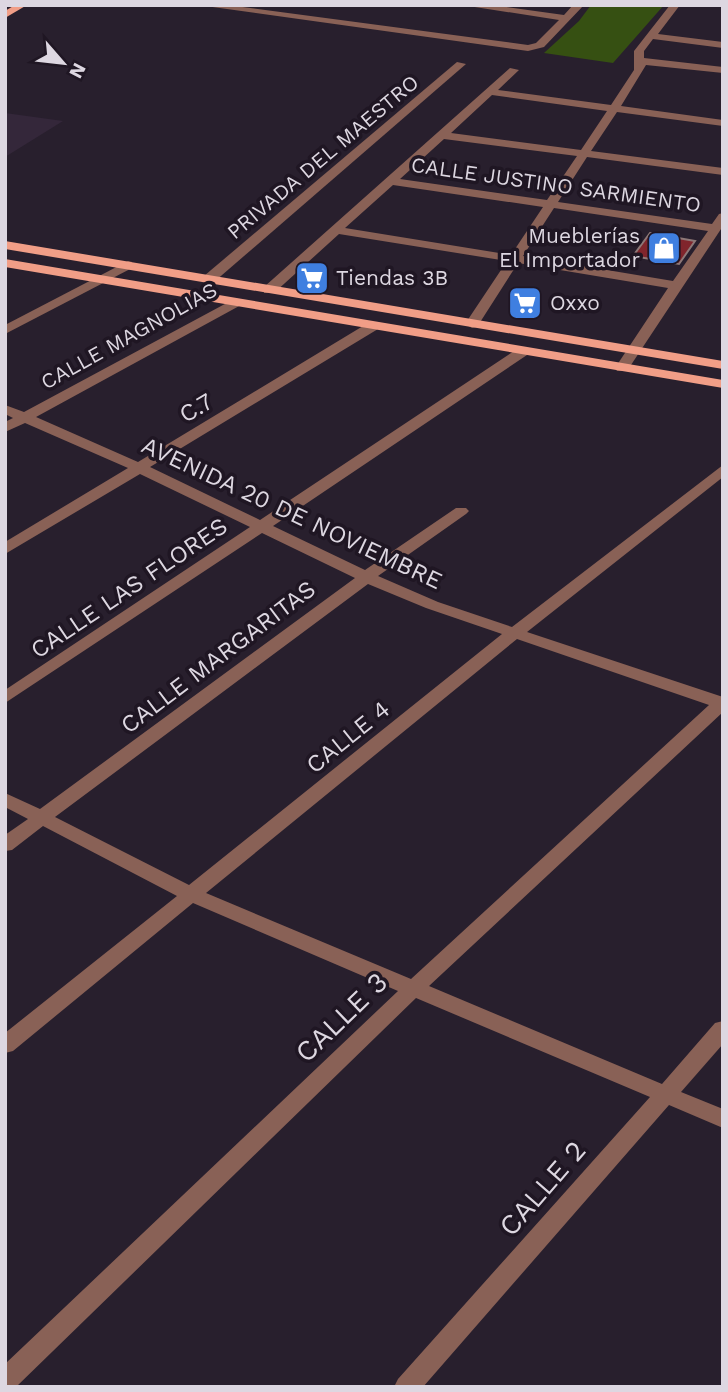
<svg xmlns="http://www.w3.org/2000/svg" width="728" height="1392" viewBox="0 0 728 1392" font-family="'Work Sans',sans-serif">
<rect width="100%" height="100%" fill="#281f2d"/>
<polygon fill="#34273a" points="5,113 63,121 5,157"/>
<polygon fill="#365012" points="591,5 664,5 613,63 544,53 579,21"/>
<polygon fill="#80252c" stroke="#8e7877" stroke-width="2" points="650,233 695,241 679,264 633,256"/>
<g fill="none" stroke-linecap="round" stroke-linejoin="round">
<g fill="#896156" fill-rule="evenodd">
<polygon points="198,5 227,5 528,45 536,43 559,20 462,5 492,5 564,15 573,5 584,5 544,47 528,51"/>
<path d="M670,5H680L658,34L723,42V48L653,39L644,51V58L723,67V73L646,65L621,106L723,120V126L617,112L591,151L723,168V175L587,157L558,202L712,224L719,214L723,213V226L627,371H617L615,368L668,288L518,263L477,327L472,328L465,324L507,261L339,234L274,293H264V287L510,68L519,70L498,90L611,105L634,70V51ZM492,95L607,111L581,150L451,133ZM444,139L577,156L547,200L400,179ZM393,185L543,207L511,255L345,228ZM554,208L708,231L673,281L523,256Z"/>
<polygon points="457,62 466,64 214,282 204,282 204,276"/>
<polygon points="128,261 132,262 132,268 5,334 5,325"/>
<path d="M236,298L243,302L241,305L36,417L138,462L368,323H378V329L150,467L260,520L517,349H527V355L273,526L365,570L456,508H466L469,511L466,514L378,576L438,602L512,627L723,465V477L527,632L723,697V712L429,986L662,1084L715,1023L723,1021V1044L681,1092L723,1109V1128L669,1105L423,1387H394L398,1379L650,1097L416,998L16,1387H5V1364L398,991L193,903L13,1051L5,1053V1033L177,896L43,826L12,850L5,851V835L28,819L5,807V793L40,809L355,578L262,533L5,703V690L250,527L140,474L5,554V542L128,468L25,423L5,432V422L13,418L5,414V405L24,412ZM368,584L426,608L502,634L189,885L55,817ZM517,639L709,705L411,979L206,893Z"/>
</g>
<g fill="#f19e87" fill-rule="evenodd">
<polygon points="15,5 27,5 5,18 5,11"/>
<polygon points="5,241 723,361 723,369 5,249"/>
<polygon points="5,259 723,380 723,388 5,267"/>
</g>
</g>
<defs>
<g id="shop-square" transform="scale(1.75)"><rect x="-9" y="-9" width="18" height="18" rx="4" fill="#3f7fe0" stroke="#1f1623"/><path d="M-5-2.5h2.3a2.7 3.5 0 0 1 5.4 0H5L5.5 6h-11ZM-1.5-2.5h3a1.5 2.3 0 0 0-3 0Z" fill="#fff"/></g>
<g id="supermarket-square" transform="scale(1.75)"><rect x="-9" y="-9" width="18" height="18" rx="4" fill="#3f7fe0" stroke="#1f1623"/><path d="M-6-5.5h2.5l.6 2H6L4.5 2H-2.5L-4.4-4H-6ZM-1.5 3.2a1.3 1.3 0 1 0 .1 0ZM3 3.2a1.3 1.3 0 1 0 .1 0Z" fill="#fff"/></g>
</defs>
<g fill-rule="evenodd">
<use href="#shop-square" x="664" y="248"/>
<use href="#supermarket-square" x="312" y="278"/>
<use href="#supermarket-square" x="525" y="303"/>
</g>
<g text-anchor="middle" stroke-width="7" stroke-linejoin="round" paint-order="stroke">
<g font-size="21" fill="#ddd7e1" stroke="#1f1623">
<text transform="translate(323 157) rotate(-40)" y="7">PRIVADA DEL MAESTRO</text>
<text transform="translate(556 185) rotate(8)" y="7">CALLE JUSTINO SARMIENTO</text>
<text transform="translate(129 336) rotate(-29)" y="7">CALLE MAGNOLIAS</text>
</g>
<g font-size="21" fill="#ddd7e1" stroke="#1f1623" text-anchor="start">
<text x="640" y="243" text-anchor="end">Mueblerías<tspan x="640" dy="24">El Importador</tspan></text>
<text x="336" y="285">Tiendas 3B</text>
<text x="550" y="310">Oxxo</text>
</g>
<g font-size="24" fill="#ddd7e1" stroke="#1f1623">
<text transform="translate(196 408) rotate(-31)" y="8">C.7</text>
<text transform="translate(292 513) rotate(25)" y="8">AVENIDA 20 DE NOVIEMBRE</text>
<text transform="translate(129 588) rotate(-34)" y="8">CALLE LAS FLORES</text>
<text transform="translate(218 657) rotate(-37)" y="8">CALLE MARGARITAS</text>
<text transform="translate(348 737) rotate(-39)" y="8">CALLE 4</text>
</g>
<g font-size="28" fill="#ddd7e1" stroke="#1f1623">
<text transform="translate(341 1017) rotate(-44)" y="10">CALLE 3</text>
<text transform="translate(542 1188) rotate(-49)" y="10">CALLE 2</text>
</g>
</g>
<rect width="728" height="1392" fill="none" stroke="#ddd7e1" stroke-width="14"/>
<g transform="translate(63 63) rotate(118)" stroke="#1f1623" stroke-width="5" paint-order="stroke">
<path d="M0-5L12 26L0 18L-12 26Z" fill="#ddd7e1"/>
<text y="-10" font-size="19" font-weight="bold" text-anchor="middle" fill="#ddd7e1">N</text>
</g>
</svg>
